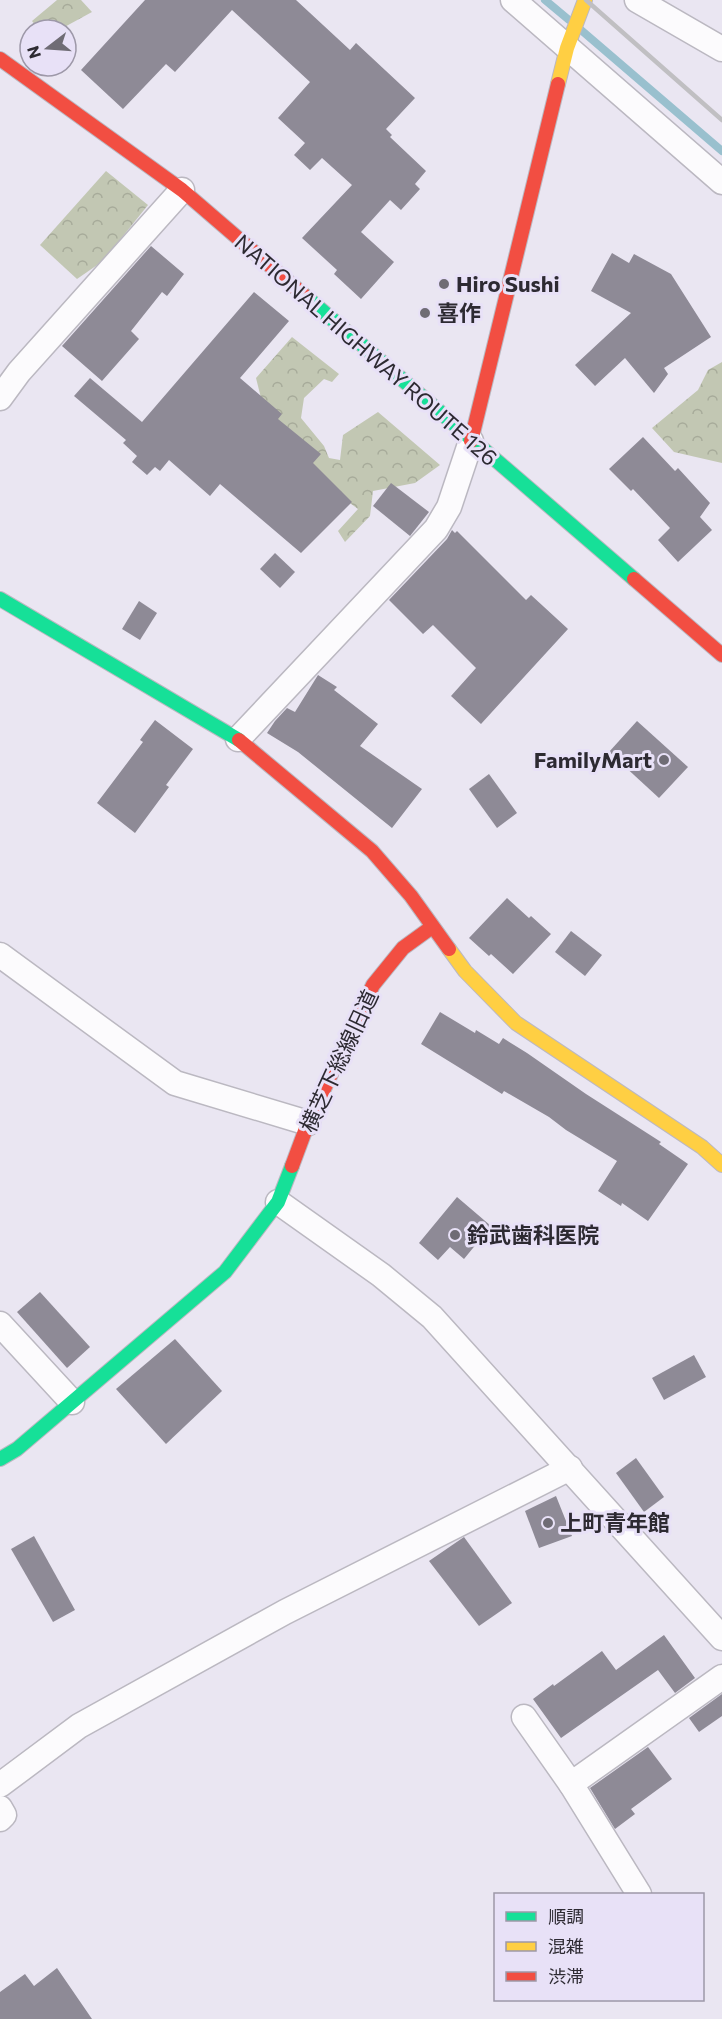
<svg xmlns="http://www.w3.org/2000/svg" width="722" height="2019" viewBox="0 0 722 2019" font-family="Commissioner,'Noto Sans JP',sans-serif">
<defs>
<pattern id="forest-crowns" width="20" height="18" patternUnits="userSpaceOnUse" patternTransform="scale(1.5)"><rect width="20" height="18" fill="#c2c7b3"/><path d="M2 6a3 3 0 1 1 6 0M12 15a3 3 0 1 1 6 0" fill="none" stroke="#a7ab9a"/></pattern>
</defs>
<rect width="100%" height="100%" fill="#eae6f2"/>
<g fill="url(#forest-crowns)">
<polygon points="57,0 81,0 92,12 59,30 39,30 32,21"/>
<polygon points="106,171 148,205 103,261 77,279 40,245"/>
<polygon points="292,337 339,374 332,382 324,379 304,398 301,418 324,446 329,458 340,460 343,435 378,412 440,465 415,483 373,491 370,516 345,542 338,531 358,509 316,478 266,418 256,378"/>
<polygon points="722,362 722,463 674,452 652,428 698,390 708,370"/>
</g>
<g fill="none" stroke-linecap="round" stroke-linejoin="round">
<g stroke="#99c0ce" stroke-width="8">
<polyline points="545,0 569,20"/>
<polyline points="581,30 722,151"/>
</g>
</g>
<g fill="#8e8a96">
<polygon points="145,0 296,0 350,50 356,43 415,98 386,129 392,135 390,137 426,171 415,184 420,189 401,210 390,200 361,232 394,262 361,299 334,274 337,270 302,238 352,185 322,158 310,170 294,155 305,143 278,118 310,82 232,10 175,72 166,64 123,109 81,70"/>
<polygon points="151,246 184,274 167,296 162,292 131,331 139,339 102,381 62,346"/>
<polygon points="612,253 629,263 634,254 671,274 711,337 664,368 668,374 654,393 625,358 595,386 575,365 631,313 591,291"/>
<polygon points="254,292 289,321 240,378 282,414 278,419 321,454 313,463 352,502 301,553 220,484 210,496 169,460 160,471 155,467 147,475 132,462 137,456 123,443 126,440 74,396 90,378 142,422"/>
<polygon points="643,437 675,471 678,468 710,503 700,517 712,530 678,562 658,540 670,528 633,489 631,491 609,469"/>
<polygon points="391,483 429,512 410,536 373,506"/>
<polygon points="452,530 455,533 457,531 526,600 531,595 568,629 481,724 451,696 476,668 433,625 423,634 389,600 447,539"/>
<polygon points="275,553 295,572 280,588 260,569"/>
<polygon points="139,601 157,613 140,640 122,629"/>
<polygon points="318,675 337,687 334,690 378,724 360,746 422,789 392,828 298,752 267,733 275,721 287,708 295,712"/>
<polygon points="155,720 193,749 166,785 169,787 135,833 97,803 143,742 140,740"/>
<polygon points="637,721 688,767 659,798 609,752"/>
<polygon points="489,774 517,813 497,828 469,789"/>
<polygon points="507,898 529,918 531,916 551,934 513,974 491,954 489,956 469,938"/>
<polygon points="571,931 602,955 585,976 555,952"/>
<polygon points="440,1012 475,1033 476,1030 499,1044 503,1038 527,1053 586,1094 661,1142 659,1144 688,1164 648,1221 622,1203 621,1206 598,1191 617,1161 566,1130 549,1117 504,1091 502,1094 421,1044"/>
<polygon points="457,1197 491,1226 464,1259 450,1247 438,1260 419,1243"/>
<polygon points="40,1292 90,1347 67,1368 17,1312"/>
<polygon points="175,1339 222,1391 166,1444 116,1389"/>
<polygon points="694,1355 706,1377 664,1400 652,1378"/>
<polygon points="636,1458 664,1497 644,1512 616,1473"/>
<polygon points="556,1496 572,1536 539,1548 525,1511"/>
<polygon points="34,1536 75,1610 53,1622 11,1549"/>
<polygon points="464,1537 512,1603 479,1626 429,1561"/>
<polygon points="664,1635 695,1678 675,1693 658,1670 561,1738 533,1699 553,1684 554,1686 602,1651 616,1670"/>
<polygon points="722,1694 722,1716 699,1732 689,1718"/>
<polygon points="648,1747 672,1779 631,1809 635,1814 615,1829 590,1788"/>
<polygon points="57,1968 92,2019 0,2019 0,1992 25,1974 34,1986"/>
</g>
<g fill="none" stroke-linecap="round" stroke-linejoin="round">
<g stroke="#bbb8c1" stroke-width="27">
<g id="street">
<polyline points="513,0 722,182"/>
<polyline points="637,0 722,49"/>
<polyline points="0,398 19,372 182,190"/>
<polyline points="238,739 436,529 449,507 471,441"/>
<polyline points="0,955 175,1083 308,1123"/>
<polyline points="278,1202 381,1275 432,1317 722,1638"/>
<polyline points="0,1324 72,1402"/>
<polyline points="524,1717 571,1784"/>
<polyline points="0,1785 79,1726 285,1612 570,1468"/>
<polyline points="0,1808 4,1815 0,1819"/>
<polyline points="639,1894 571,1784 722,1677"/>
</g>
</g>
<g stroke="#bbb8c1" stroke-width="16">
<g id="fast">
<polyline points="304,295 634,579"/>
<polyline points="0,599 239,740"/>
<polyline points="0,1459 17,1449 225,1272 278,1202 292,1166"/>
</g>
</g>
<g stroke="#bbb8c1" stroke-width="16">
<g id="slow">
<polyline points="558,84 567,48 585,0"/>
<polyline points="449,949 465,971 516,1023 702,1147 722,1165"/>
</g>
</g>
<g stroke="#bbb8c1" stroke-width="16">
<g id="jam">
<polyline points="0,59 182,190 304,295"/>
<polyline points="471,441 558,84"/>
<polyline points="634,579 722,655"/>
<polyline points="239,740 372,851 411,896 449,949"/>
<polyline points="292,1166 308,1123 373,985 403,948 432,927"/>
</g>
</g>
<use href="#street" stroke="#fcfbfd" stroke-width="24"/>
<use href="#fast" stroke="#16e098" stroke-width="14"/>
<use href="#slow" stroke="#ffcf43" stroke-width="14"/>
<use href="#jam" stroke="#f24e42" stroke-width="14"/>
<polyline stroke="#c0bfc2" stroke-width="4.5" points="586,0 722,120"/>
</g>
<g fill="#6f6c75" stroke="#e8e1f7" stroke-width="2">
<circle cx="444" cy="284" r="6"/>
<circle cx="425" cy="313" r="6"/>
<circle cx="664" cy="760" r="6"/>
<circle cx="455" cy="1235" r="6"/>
<circle cx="548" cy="1523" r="6"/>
</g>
<g text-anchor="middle" stroke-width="6" stroke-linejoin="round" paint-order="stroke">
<g font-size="22" font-weight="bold" fill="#2d2a32" stroke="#e8e1f7" text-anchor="start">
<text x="456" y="292">Hiro Sushi</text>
<text x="437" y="321">喜作</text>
<text x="652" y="768" text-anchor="end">FamilyMart</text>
<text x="467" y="1243">鈴武歯科医院</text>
<text x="560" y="1531">上町青年館</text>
</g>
<g font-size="22" fill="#2d2a32" stroke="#e8e1f7">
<text transform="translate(366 350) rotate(41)" y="8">NATIONAL HIGHWAY ROUTE 126</text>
<text transform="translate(339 1061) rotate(-65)" y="8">横芝下総線旧道</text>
</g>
</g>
<rect x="494" y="1893" width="210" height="108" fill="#e8e1f7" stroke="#9d98a8" stroke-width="1.5"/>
<rect x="506" y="1912" width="30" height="9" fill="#16e098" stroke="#9d98a8" stroke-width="1.5"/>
<text x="548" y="1923" font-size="18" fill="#2d2a32">順調</text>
<rect x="506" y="1942" width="30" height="9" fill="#ffcf43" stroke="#9d98a8" stroke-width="1.5"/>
<text x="548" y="1953" font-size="18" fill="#2d2a32">混雑</text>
<rect x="506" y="1972" width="30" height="9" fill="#f24e42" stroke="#9d98a8" stroke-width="1.5"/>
<text x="548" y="1983" font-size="18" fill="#2d2a32">渋滞</text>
<g transform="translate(48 48) rotate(253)"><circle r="28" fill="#e8e1f7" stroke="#9d98a8" stroke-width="1.5"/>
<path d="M0-4.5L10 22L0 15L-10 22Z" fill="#6f6c75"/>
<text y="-9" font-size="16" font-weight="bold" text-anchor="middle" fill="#2d2a32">N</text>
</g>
</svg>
